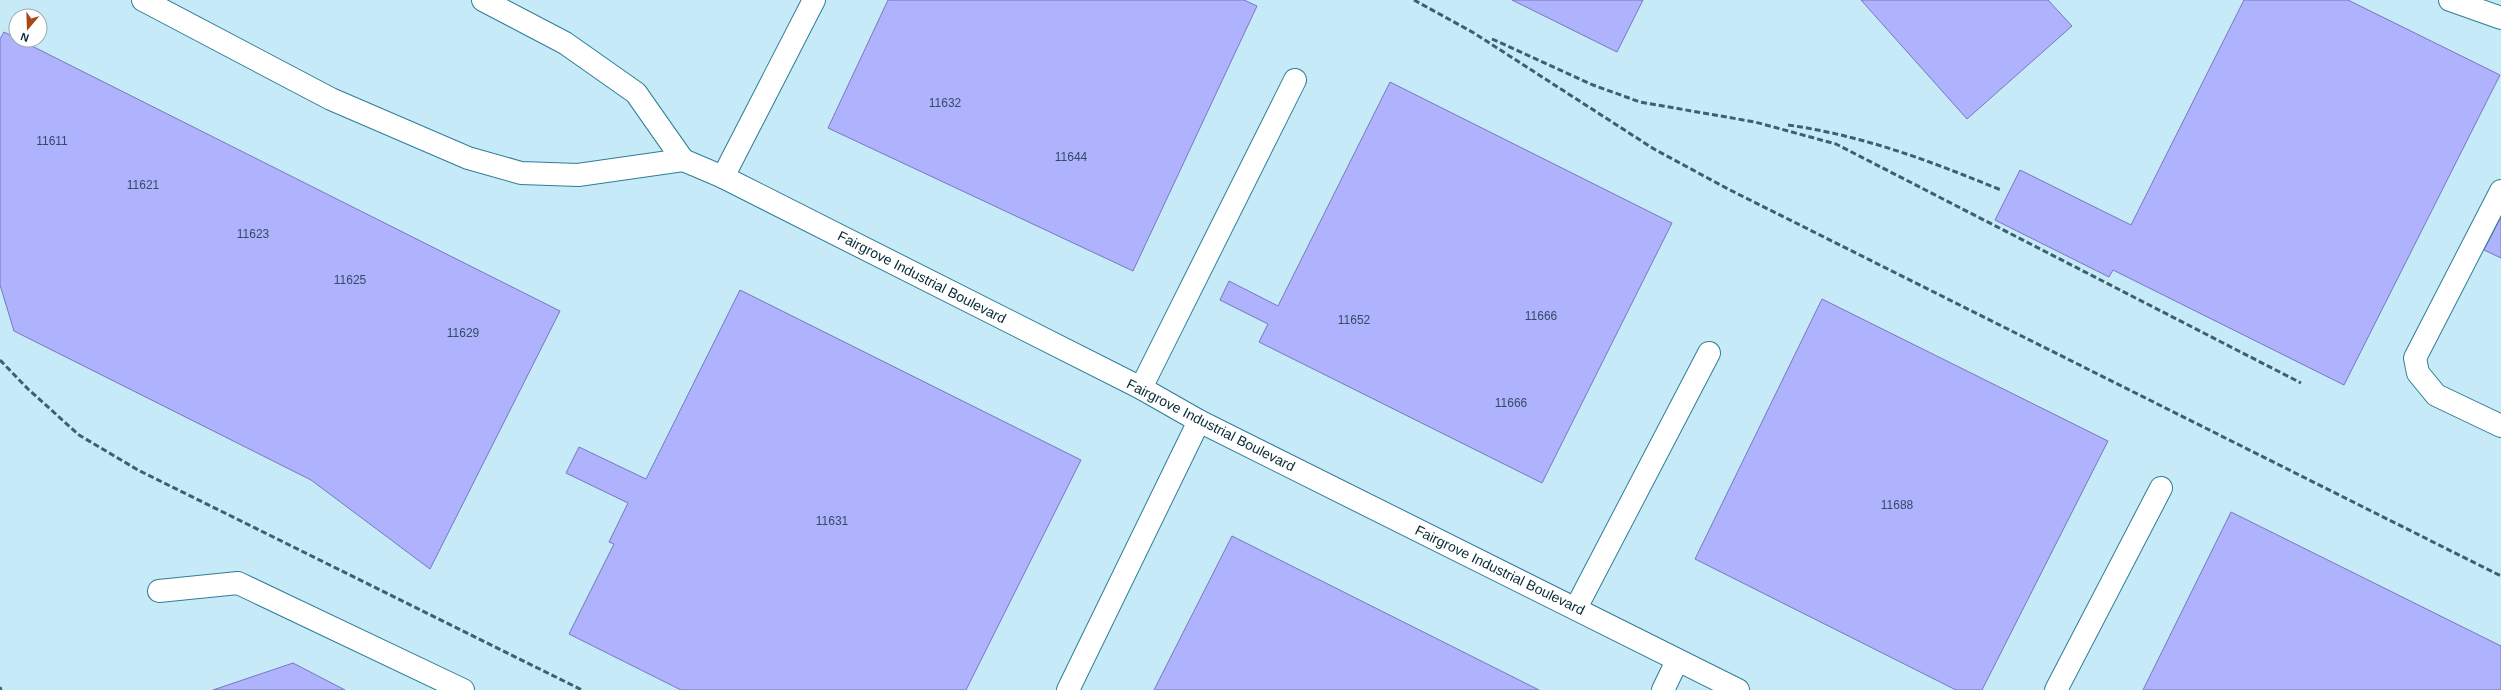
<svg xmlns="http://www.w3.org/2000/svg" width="2501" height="690" viewBox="0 0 2501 690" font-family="Helvetica,sans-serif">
<rect width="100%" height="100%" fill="#c6eaf8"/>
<g fill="#afb2fd" stroke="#7778be">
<polygon points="888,0 1244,0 1257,6 1133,271 828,128"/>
<polygon points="1512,0 1643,0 1617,52"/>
<polygon points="1861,0 2048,0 2072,26 1967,119"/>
<polygon points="2244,0 2348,0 2500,75 2344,385 2113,270 2109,277 1995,220 2020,170 2131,225"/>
<polygon points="4,32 560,311 430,569 311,480 14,331 0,285 0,39"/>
<polygon points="1390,82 1672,223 1542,483 1259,342 1268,324 1220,300 1229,281 1278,306"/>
<polygon points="2501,217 2501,258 2484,250"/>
<polygon points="740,290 1081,460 966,690 681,690 569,634 614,544 609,542 628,503 566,473 579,447 646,479"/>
<polygon points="1822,299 2108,441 1982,690 1956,690 1695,559"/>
<polygon points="2231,512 2501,646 2501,690 2143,690"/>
<polygon points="1232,536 1539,690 1154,690"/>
<polygon points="293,663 345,690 213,690"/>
</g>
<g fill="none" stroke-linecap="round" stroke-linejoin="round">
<g stroke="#2e7e96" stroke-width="24">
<g id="minor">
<polyline points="143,0 331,99 468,158 521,173 578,175 683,160"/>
<polyline points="483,0 565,43 636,93 683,160"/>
<polyline points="2450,0 2501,18"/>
<polyline points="683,160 723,177 1141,388 1199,421 1738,690"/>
<polyline points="723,177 814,0"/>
<polyline points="2501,191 2415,358 2418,373 2436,395 2501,426"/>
<polyline points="1141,388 1295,80"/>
<polyline points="159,591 238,583 463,690"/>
<polyline points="1576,608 1709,353"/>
<polyline points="1068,690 1199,421"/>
<polyline points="1663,690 1677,661"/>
<polyline points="2056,690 2161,488"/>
</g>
</g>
<use href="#minor" stroke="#fff" stroke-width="22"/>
<g stroke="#3e606c" stroke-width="3" stroke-dasharray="6 3" stroke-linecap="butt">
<polyline points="1414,0 1474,33 1654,149 1728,189 2501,576"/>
<polyline points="1492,39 1593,85 1640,102 1755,122 1836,144 2301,383"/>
<path d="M1788,125C1865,136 1930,161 2001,190"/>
<polyline points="0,360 28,389 79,435 138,470 582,690"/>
<polyline points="0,687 1,690"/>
</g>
</g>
<g text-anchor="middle" stroke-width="3.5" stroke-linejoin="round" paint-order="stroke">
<g font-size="12" fill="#324c67">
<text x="945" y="107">11632</text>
<text x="52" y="145">11611</text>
<text x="1071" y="161">11644</text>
<text x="143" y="189">11621</text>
<text x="253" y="238">11623</text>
<text x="350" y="284">11625</text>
<text x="1541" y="320">11666</text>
<text x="1354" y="324">11652</text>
<text x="463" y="337">11629</text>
<text x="1511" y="407">11666</text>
<text x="1897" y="509">11688</text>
<text x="832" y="525">11631</text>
</g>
<g font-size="14" fill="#082a35" stroke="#fff">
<text transform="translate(922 277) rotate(27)" y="5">Fairgrove Industrial Boulevard</text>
<text transform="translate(1211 425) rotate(27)" y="5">Fairgrove Industrial Boulevard</text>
<text transform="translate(1500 570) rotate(26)" y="5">Fairgrove Industrial Boulevard</text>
</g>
</g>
<g transform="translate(28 28) rotate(199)"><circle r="19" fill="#ffffff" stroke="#9caaae"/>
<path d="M0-3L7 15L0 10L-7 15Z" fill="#ab4617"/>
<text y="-6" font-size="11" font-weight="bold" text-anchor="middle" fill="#082a35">N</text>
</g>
</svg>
